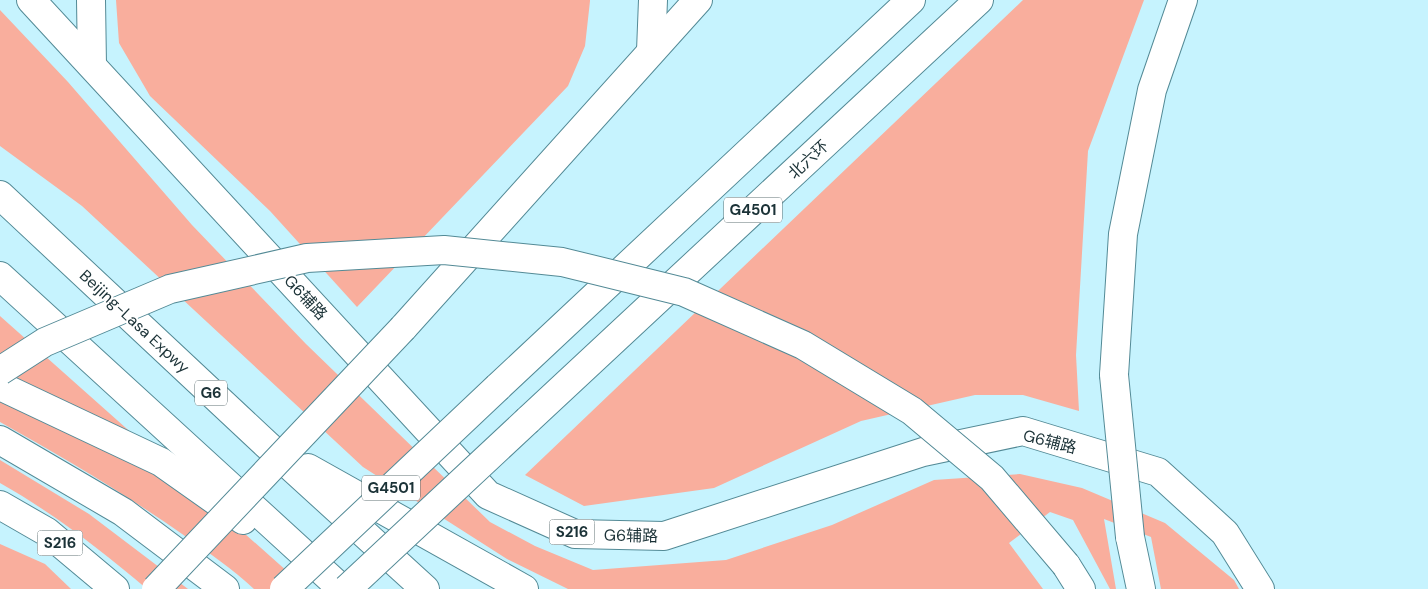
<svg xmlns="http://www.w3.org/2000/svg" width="1428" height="589" viewBox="0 0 1428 589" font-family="'DM Sans','Noto Sans SC',sans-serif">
<rect width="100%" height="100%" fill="#c6f3fe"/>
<g fill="#f9ae9d">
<polygon points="116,0 590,0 590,1 585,46 568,86 357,307 270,211 150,96 119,43"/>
<polygon points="1023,0 1144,0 1088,151 1076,355 1079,411 1023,395 975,395 861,421 714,488 584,506 525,475"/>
<polygon points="0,10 68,82 192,225 306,344 490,522 535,546 593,570 726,560 832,525 934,480 1020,474 1082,488 1165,523 1234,580 1239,589 1161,589 1151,537 1104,519 1116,589 1110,589 1073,520 1050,512 1009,543 1043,589 568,589 507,559 363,467 82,206 0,146"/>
<path d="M0,316L307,589H254C233,569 209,553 185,536C125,494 63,457 0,422Z"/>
<path d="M0,460L89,514L188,589H147C101,550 53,513 0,483Z"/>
<polygon points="0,544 45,564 71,589 0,589"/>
</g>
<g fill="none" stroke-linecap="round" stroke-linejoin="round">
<g stroke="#538a96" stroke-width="30">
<g id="major">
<polyline points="31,0 488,495 575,534 664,536 923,452 1023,431 1158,472 1225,533 1260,589"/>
<polyline points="91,0 92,65"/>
<polyline points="651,51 653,0"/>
<polyline points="403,328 698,0"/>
<polyline points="0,505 47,532 115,589"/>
</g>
</g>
<g stroke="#538a96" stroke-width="30">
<g id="highway">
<polyline points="0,195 266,444 425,589"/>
<polyline points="0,276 342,589"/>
<polyline points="1114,375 1123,234 1152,90 1183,0"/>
<polyline points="0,386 161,462 243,520"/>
<polyline points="498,387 911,0"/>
<polyline points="528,420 979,0"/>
<polyline points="0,440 123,512 225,589"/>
<polyline points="308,468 524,589"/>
<polyline points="1130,537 1141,589"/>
<polyline points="1066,565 1081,589"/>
</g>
</g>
<use href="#major" stroke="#fff" stroke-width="28"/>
<use href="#highway" stroke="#fff" stroke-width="28"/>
<g stroke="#538a96" stroke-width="30" stroke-linecap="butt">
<polyline id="major-bridge" points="156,589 403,328"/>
</g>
<g stroke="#538a96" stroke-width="30" stroke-linecap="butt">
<g id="highway-bridge">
<polyline points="0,371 45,342 170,289 307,258 444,250 562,262 684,292 803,345 912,411 992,478 1066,565"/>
<polyline points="1114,375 1130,537"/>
<polyline points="284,589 498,387"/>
<polyline points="347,589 528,420"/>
</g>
</g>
<use href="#major-bridge" stroke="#fff" stroke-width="28"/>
<use href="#highway-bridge" stroke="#fff" stroke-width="28"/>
</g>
<g text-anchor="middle" stroke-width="4" stroke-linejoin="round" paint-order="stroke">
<g fill="#fff" stroke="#5f7073" stroke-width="1">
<rect x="724" y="197.5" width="58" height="25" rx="4"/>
<rect x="195" y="380.5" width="32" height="25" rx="4"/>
<rect x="362" y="475.5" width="58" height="25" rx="4"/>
<rect x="549.5" y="519.5" width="45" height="25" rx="4"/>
<rect x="37.5" y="530.5" width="45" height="25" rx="4"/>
</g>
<g font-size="15" font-weight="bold" fill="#1b3237">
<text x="753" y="215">G4501</text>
<text x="211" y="398">G6</text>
<text x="391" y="493">G4501</text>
<text x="572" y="537">S216</text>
<text x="60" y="548">S216</text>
</g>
<g font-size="16" fill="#1b3237" stroke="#fff">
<text transform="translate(808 159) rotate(-43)" y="6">北六环</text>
<text transform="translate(306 297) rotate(47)" y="6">G6辅路</text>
<text transform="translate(135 321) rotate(43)" y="6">Beijing-Lasa Expwy</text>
<text transform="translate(1050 441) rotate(14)" y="6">G6辅路</text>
<text transform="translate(631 535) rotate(1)" y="6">G6辅路</text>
</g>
</g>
</svg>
